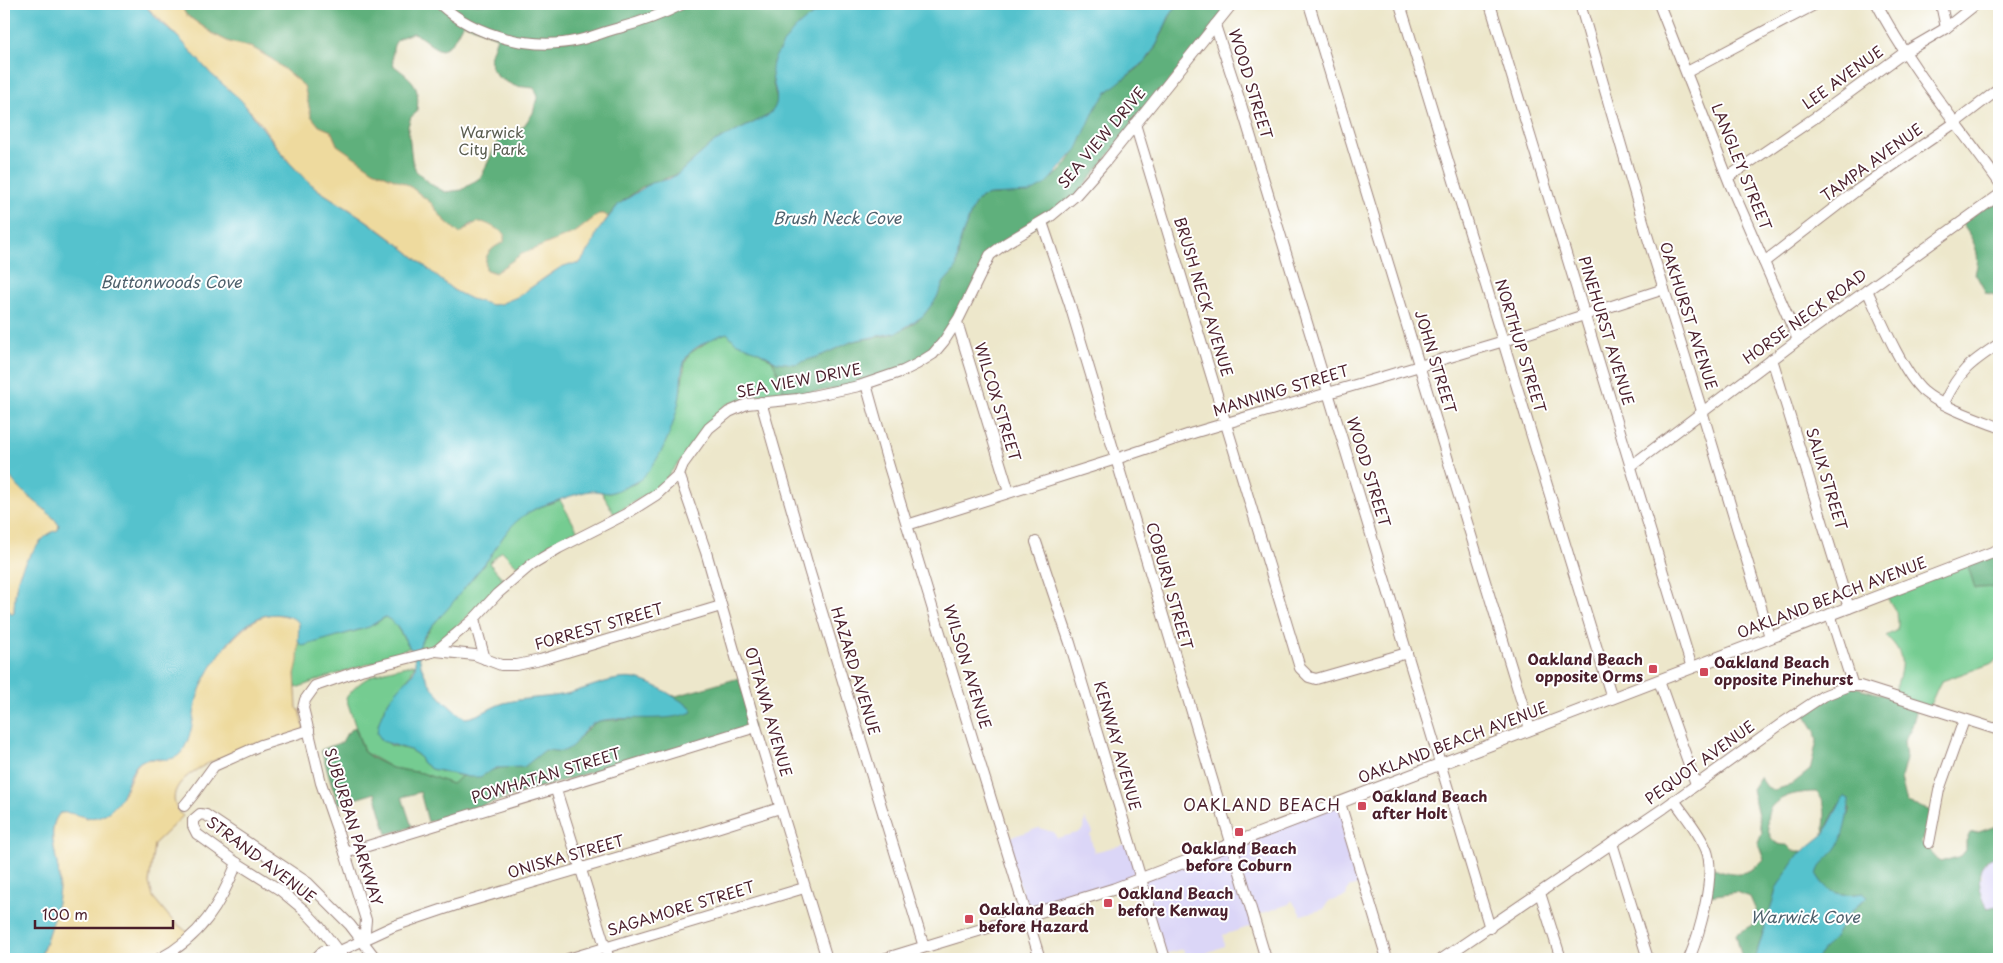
<svg xmlns="http://www.w3.org/2000/svg" width="2003" height="963" viewBox="0 0 2003 963" font-family="'Playpen Sans',sans-serif">
<rect width="100%" height="100%" fill="#fff"/>
<filter id="ink" filterUnits="userSpaceOnUse"><feTurbulence type="fractalNoise" baseFrequency=".02" numOctaves="2"/><feDisplacementMap in="SourceGraphic" scale="10" xChannelSelector="R" yChannelSelector="G"/><feConvolveMatrix kernelMatrix="1 2 1 2 8 2 1 2 1" color-interpolation-filters="sRGB"/></filter>
<filter id="wash" filterUnits="userSpaceOnUse"><feTurbulence type="fractalNoise" baseFrequency=".0096" numOctaves="4" result="noise"/><feDisplacementMap in="SourceGraphic" scale="20" xChannelSelector="R" yChannelSelector="G"/><feGaussianBlur stdDeviation="1.12" result="paint"/><feColorMatrix in="noise" values="0 0 0 0 0 0 0 0 0 0 0 0 0 0 0 0 0 1.4 0 .05"/><feComposite in="paint" operator="in"/></filter>
<g filter="url(#wash)">
<rect width="100%" height="100%" fill="#ede7cb"/>
<g fill="#dbd6f7">
<polygon points="1339,804 1364,883 1348,888 1346,896 1328,902 1324,909 1301,915 1292,900 1289,904 1254,916 1255,925 1223,935 1224,946 1206,953 1205,958 1201,959 1188,959 1183,949 1164,954 1143,881 1029,915 1005,839 1039,828 1053,832 1057,838 1077,833 1084,829 1085,818 1093,832 1090,835 1094,852 1130,843 1143,878"/>
<polygon points="1999,856 1999,911 1996,906 1988,908 1984,903 1979,882 1981,877 1980,870 1983,864 1991,858"/>
</g>
<g fill="#74cc91" stroke="#5f765e">
<polygon points="727,333 772,360 783,383 783,397 757,395 725,405 663,482 654,490 614,514 601,491 610,493 636,483 673,420 680,394 685,363 689,354 716,336"/>
<polygon points="560,500 579,533 520,569 502,551 489,563 505,581 457,626 431,648 420,652 420,643 432,626 487,561 508,529 521,516 537,508"/>
<path d="M1967,563L1975,588L1999,587V658L1990,664L1942,681L1939,685L1929,707L1894,695C1901,669 1909,656 1886,636L1897,630C1901,616 1893,607 1886,596Z"/>
<path d="M385,617L393,621L410,648L402,650L400,654L321,679L296,688L295,674L298,642L300,643C326,637 364,634 385,617Z"/>
<path d="M415,664L410,676L385,706L378,725L390,745L410,750L418,755L423,763L431,769L462,776L452,784L422,773L392,768L364,752L346,698C366,671 384,672 415,664Z"/>
</g>
<g fill="#5fb07b" stroke="#546853" fill-rule="evenodd">
<path d="M180,4H848L821,9L814,14L788,37L773,62V82L777,101L775,110L767,116L713,143L678,174L642,187L619,204L608,217L604,214H599L576,232L522,254L495,273L486,269C483,254 491,248 504,242L472,223L460,234L443,219L431,203L408,185L373,170L337,145L331,131L319,126L311,116L304,86L273,60L253,48L229,42L215,35L186,15ZM463,23L497,37L490,57L492,69L499,78L515,86L534,88L538,95L533,113L523,127L509,132L497,143L481,177L462,190L445,192L432,185L416,171L412,160L408,126L411,117L417,112C420,84 414,81 393,65C392,45 392,39 413,33C424,37 431,48 442,50L452,43Z"/>
<path d="M1178,4H1233L1068,205L991,256L957,323L925,360L866,384L783,397V383L772,360L777,362L820,356L853,341L889,335L908,327L923,316L936,299L944,282L956,269L960,241L974,205L981,197L990,195H998C1010,191 1044,183 1053,177C1077,160 1082,130 1096,106C1111,82 1130,78 1147,60C1161,44 1164,21 1178,4Z"/>
<path d="M1999,196V296L1986,293L1975,273C1982,254 1973,239 1962,224Z"/>
<polygon points="1999,550 1999,587 1975,588 1967,563"/>
<path d="M739,678L753,728L601,769L428,822L420,792L402,797L412,827L387,834L375,793L338,804L321,750L342,742L347,733L355,727L364,752L372,758L392,768L422,773L452,784L462,776L469,777L506,766L524,767L544,750C550,750 560,752 564,750C578,745 584,728 598,721L656,717L691,707L669,695L676,696Z"/>
<path d="M1852,686L1918,705L1912,726L1904,741L1906,759L1901,778L1907,803L1932,811L1921,842L1940,862L1961,856L1966,850V841L1970,833L1979,832L1996,826L1999,820V856C1993,857 1986,859 1982,866C1976,875 1981,899 1988,908L1996,906L1999,911V959H1816L1835,936L1848,914L1863,901L1864,893C1841,896 1829,896 1817,875L1819,866L1838,846L1850,808L1839,804L1823,834C1825,820 1828,802 1816,792C1801,792 1783,794 1772,806C1764,815 1766,840 1779,844C1782,845 1784,845 1787,845L1793,851H1802L1777,887L1755,959H1742L1736,934L1752,925L1757,913L1750,897L1737,892L1708,896L1711,867C1732,875 1747,878 1764,859L1758,843L1762,833L1752,789L1760,777L1767,787L1774,790L1791,785L1810,770L1817,741L1815,731L1803,712Z"/>
</g>
<g fill="#eeda9e" stroke="#9c7c64">
<path d="M144,4H180L186,15L215,35L229,42L253,48L273,60L304,86L311,116L319,126L331,131L337,145L373,170L408,185L431,203L443,219L460,234C481,217 480,220 504,233V242C491,248 483,254 486,270L495,273L522,254L576,232L599,214H604L608,217C597,232 591,249 579,264C547,263 523,307 492,305C454,301 429,267 401,246C386,235 371,223 355,213C338,202 320,193 305,179C284,160 271,135 253,114C240,100 226,88 212,75C200,63 190,50 179,38C168,26 155,16 144,4Z"/>
<path d="M4,463L6,470L33,500L48,510L59,525L58,530C45,534 42,540 34,550C17,571 15,586 14,613L12,614L4,605Z"/>
<path d="M274,614L293,617L299,623L298,661L295,674L297,708L300,711L305,734C279,740 158,764 176,807C177,810 181,814 183,816L154,844L149,883L153,897L172,920L190,934L159,959H40C47,935 60,906 59,880C59,859 44,830 60,813L70,812L87,818L105,813L124,794L135,768L141,761L151,759L160,760L185,746C191,730 192,713 197,697C205,672 219,652 238,634C249,624 259,615 274,614Z"/>
</g>
<g fill="#55c2cd" stroke="#50707c">
<path d="M4,4H144L156,18L179,38L211,74L241,100L286,159L305,179L321,192L361,217L401,246L453,290L471,299L492,305L500,304L517,297L561,267L570,264H579L590,249L597,232L619,204L651,183L669,179L678,174L713,143L767,116C788,100 767,84 773,63C774,58 778,53 780,49C795,23 818,7 848,4H1178L1169,17L1157,44L1146,61L1108,91L1096,107L1077,149L1052,177L1044,185L1029,193L990,195L981,197L974,205L960,241L956,269L944,282L936,299L923,316L898,332L853,341L820,356L795,364L777,362L761,353L735,342L727,333C717,336 695,346 688,355C680,366 682,383 680,396C675,423 663,457 643,477C639,482 615,492 609,493C603,493 597,490 590,491C581,492 546,504 537,508C504,524 502,544 481,568C470,581 460,593 450,606C442,616 423,632 420,645C414,673 443,704 465,718C479,717 490,707 504,703C523,698 542,698 561,695C585,691 615,673 640,680C658,685 675,698 691,707L692,712C668,723 627,715 599,721C582,725 579,746 564,751C559,752 550,750 545,750L524,767L496,768L480,777H469L431,769L423,763L418,755L410,750L382,741L377,733C379,714 388,700 401,686C406,681 413,675 415,668C417,657 408,645 403,636C397,627 395,622 385,617L369,627L303,646L298,642L299,623C291,615 279,613 267,615C238,620 204,672 197,699C193,716 192,741 180,754C169,765 152,754 140,762C124,773 128,809 97,817C84,820 74,811 60,813C44,830 59,859 59,880C60,906 47,935 40,959H4V605L12,614L14,613C15,586 17,571 34,550C42,540 45,534 58,530L59,525C43,502 12,492 4,463Z"/>
<path d="M1844,796L1849,799C1850,807 1843,839 1838,846C1831,857 1820,861 1817,875C1829,896 1842,896 1864,893L1868,896L1848,914L1835,936L1816,959H1755L1777,887L1798,855L1824,834Z"/>
</g>
</g>
<g filter="url(#ink)">
<g fill="none" stroke-linecap="round" stroke-linejoin="round">
<g stroke="#9c837b" stroke-width="12">
<g id="minor">
<path d="M440,4C475,36 532,51 579,40C593,37 606,31 619,28C642,22 663,14 683,4"/>
<polyline points="1309,4 1530,729"/>
<polyline points="1400,4 1612,698"/>
<polyline points="1490,4 1692,668"/>
<polyline points="1580,4 1647,235 1702,411 1770,637"/>
<polyline points="1659,4 1730,184 1798,340"/>
<path d="M1877,4C1910,68 1957,123 1999,182"/>
<polyline points="1941,4 1946,28"/>
<polyline points="1215,25 1239,98 1490,928"/>
<polyline points="1687,72 1816,4"/>
<polyline points="1135,124 1300,668 1309,677 1316,679 1407,653"/>
<polyline points="1728,177 1816,117 1905,52 1946,28 1976,4"/>
<polyline points="1042,222 1070,305 1266,959"/>
<polyline points="1764,262 1856,191 1956,122 1999,89"/>
<path d="M1867,290C1879,316 1903,373 1923,391C1942,407 1975,418 1999,427"/>
<polyline points="957,322 1009,492"/>
<polyline points="1772,359 1849,608"/>
<polyline points="866,384 888,463 1040,959"/>
<polyline points="761,402 810,573 924,947"/>
<path d="M1944,403C1959,371 1970,363 1999,344"/>
<polyline points="1631,466 1798,340 1999,195"/>
<polyline points="679,474 706,552 756,727 827,959"/>
<polyline points="907,525 1116,459 1193,433 1504,341 1664,289"/>
<polyline points="1036,542 1070,643 1165,959"/>
<polyline points="1830,614 1853,686"/>
<polyline points="474,619 485,659"/>
<polyline points="436,651 475,655 501,665 517,665 540,660 721,606"/>
<polyline points="1659,681 1696,784"/>
<polyline points="556,790 609,959"/>
<path d="M1674,800C1685,816 1699,832 1706,849C1717,874 1699,935 1689,959"/>
<polyline points="1340,803 1387,959"/>
<polyline points="184,806 193,795 214,766 261,745 309,730"/>
<polyline points="1612,843 1648,959"/>
<polyline points="1929,843 1939,790 1964,720"/>
<polyline points="345,853 756,727"/>
<polyline points="1540,893 1561,959"/>
<polyline points="364,942 366,920 345,853 321,783 305,716 303,708 305,700 315,686 361,670 436,651 474,619 497,594 532,564 559,548 626,514 656,495 679,474 683,464 709,428 729,412 747,404 798,399 859,386 903,371 917,364 933,354 944,341 959,318 990,255 1006,243 1051,216 1075,196 1106,161 1232,4"/>
<path d="M159,959C201,937 220,905 237,863"/>
<polyline points="315,959 323,951 340,951 394,926 456,905 691,836 780,808"/>
<polyline points="344,959 319,926 304,910 280,890 237,863 197,834 193,826 193,820 200,814 206,815 308,883 350,925 376,959"/>
<polyline points="568,959 804,888"/>
<polyline points="1442,959 1664,808 1781,724 1823,696 1848,686 1860,686 1999,730"/>
</g>
</g>
<g stroke="#9c837b" stroke-width="13">
<polyline id="tertiary" points="885,959 1114,889 1999,550"/>
</g>
<use href="#minor" stroke="#fff" stroke-width="10"/>
<use href="#tertiary" stroke="#fff" stroke-width="11"/>
</g>
</g>
<g fill="#d1495b" stroke="#fff" stroke-width="2">
<rect x="1648" y="664" width="10" height="10" rx="2.5"/>
<rect x="1699" y="667" width="10" height="10" rx="2.5"/>
<rect x="1357" y="801" width="10" height="10" rx="2.5"/>
<rect x="1234" y="827" width="10" height="10" rx="2.5"/>
<rect x="1103" y="898" width="10" height="10" rx="2.5"/>
<rect x="964" y="914" width="10" height="10" rx="2.5"/>
</g>
<g text-anchor="middle" stroke-width="4" stroke-linejoin="round" paint-order="stroke">
<g font-size="15" fill="#4a1f2b" stroke="#fff">
<text transform="translate(1843 78) rotate(-36)" y="5">LEE AVENUE</text>
<text transform="translate(1250 84) rotate(73)" y="5">WOOD STREET</text>
<text transform="translate(1102 138) rotate(-50)" y="5">SEA VIEW DRIVE</text>
<text transform="translate(1872 163) rotate(-36)" y="5">TAMPA AVENUE</text>
<text transform="translate(1741 167) rotate(68)" y="5">LANGLEY STREET</text>
<text transform="translate(1203 297) rotate(73)" y="5">BRUSH NECK AVENUE</text>
<text transform="translate(1688 316) rotate(72)" y="5">OAKHURST AVENUE</text>
<text transform="translate(1805 317) rotate(-36)" y="5">HORSE NECK ROAD</text>
<text transform="translate(1606 331) rotate(73)" y="5">PINEHURST AVENUE</text>
<text transform="translate(1520 346) rotate(73)" y="5">NORTHUP STREET</text>
<text transform="translate(1435 362) rotate(73)" y="5">JOHN STREET</text>
<text transform="translate(799 381) rotate(-11)" y="5">SEA VIEW DRIVE</text>
<text transform="translate(1281 391) rotate(-17)" y="5">MANNING STREET</text>
<text transform="translate(997 402) rotate(73)" y="5">WILCOX STREET</text>
<text transform="translate(1368 472) rotate(73)" y="5">WOOD STREET</text>
<text transform="translate(1826 479) rotate(73)" y="5">SALIX STREET</text>
<text transform="translate(1169 586) rotate(74)" y="5">COBURN STREET</text>
<text transform="translate(1832 598) rotate(-21)" y="5">OAKLAND BEACH AVENUE</text>
<text transform="translate(599 627) rotate(-16)" y="5">FORREST STREET</text>
<text transform="translate(967 667) rotate(73)" y="5">WILSON AVENUE</text>
<text transform="translate(855 671) rotate(73)" y="5">HAZARD AVENUE</text>
<text transform="translate(768 712) rotate(74)" y="5">OTTAWA AVENUE</text>
<text transform="translate(1453 743) rotate(-21)" y="5">OAKLAND BEACH AVENUE</text>
<text transform="translate(1117 746) rotate(74)" y="5">KENWAY AVENUE</text>
<text transform="translate(1700 763) rotate(-36)" y="5">PEQUOT AVENUE</text>
<text transform="translate(546 776) rotate(-17)" y="5">POWHATAN STREET</text>
<text transform="translate(353 827) rotate(73)" y="5">SUBURBAN PARKWAY</text>
<text transform="translate(566 857) rotate(-16)" y="5">ONISKA STREET</text>
<text transform="translate(261 860) rotate(37)" y="5">STRAND AVENUE</text>
<text transform="translate(681 909) rotate(-17)" y="5">SAGAMORE STREET</text>
</g>
<g font-size="15" fill="#595c4f" stroke="#fff">
<text x="492" y="138">Warwick<tspan x="492" dy="17">City Park</tspan></text>
</g>
<g font-size="15" font-weight="bold" fill="#4a1f2b" stroke="#fff" text-anchor="start">
<text x="1643" y="665" text-anchor="end">Oakland Beach<tspan x="1643" dy="17">opposite Orms</tspan></text>
<text x="1714" y="668">Oakland Beach<tspan x="1714" dy="17">opposite Pinehurst</tspan></text>
<text x="1372" y="802">Oakland Beach<tspan x="1372" dy="17">after Holt</tspan></text>
<text x="1239" y="854" text-anchor="middle">Oakland Beach<tspan x="1239" dy="17">before Coburn</tspan></text>
<text x="1118" y="899">Oakland Beach<tspan x="1118" dy="17">before Kenway</tspan></text>
<text x="979" y="915">Oakland Beach<tspan x="979" dy="17">before Hazard</tspan></text>
</g>
<g font-size="16" font-style="italic" fill="#4e606c" stroke="#fff">
<text x="837" y="224">Brush Neck Cove</text>
<text x="171" y="288">Buttonwoods Cove</text>
<text x="1805" y="923">Warwick Cove</text>
</g>
<g font-size="16" letter-spacing="1" fill="#4a1f2b" stroke="#fff">
<text x="1262" y="811">OAKLAND BEACH</text>
</g>
</g>
<rect width="2003" height="963" fill="none" stroke="#fff" stroke-width="20"/>
<path d="M35 920v8h138v-8" fill="none" stroke="#4a1f2b" stroke-width="2.5"/>
<text x="42" y="920" font-size="15" fill="#4a1f2b" stroke="#ffffff" stroke-width="4" paint-order="stroke">100 m</text>
</svg>
